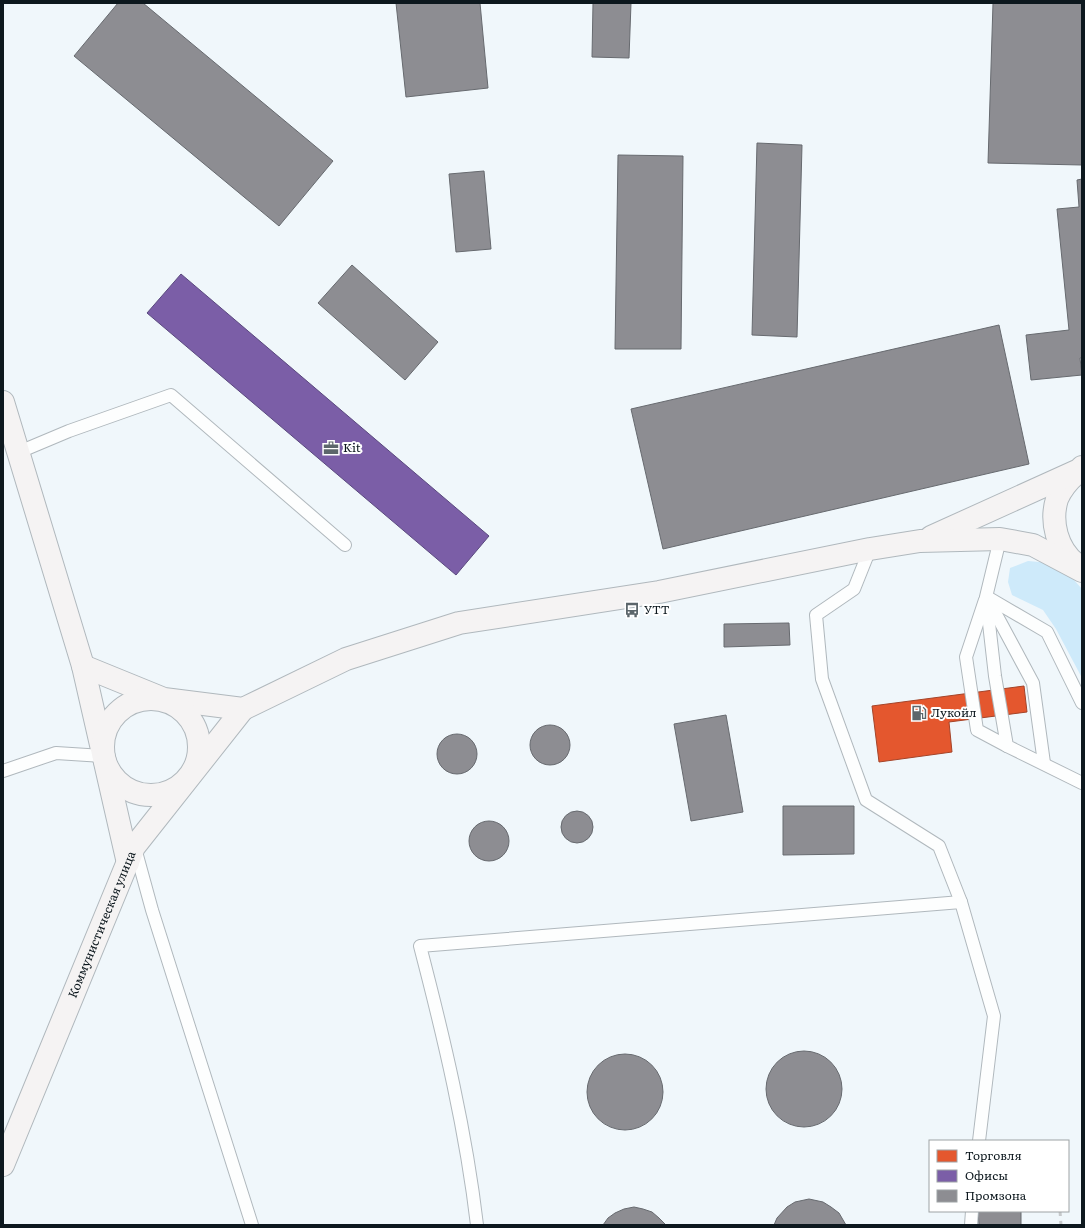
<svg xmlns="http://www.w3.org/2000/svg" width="1085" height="1228" viewBox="0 0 1085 1228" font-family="Literata,serif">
<rect width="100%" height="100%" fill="#f0f7fb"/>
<polygon fill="#ceeafa" points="1028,561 1050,563 1074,580 1082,589 1082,678 1056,629 1043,610 1012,595 1008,582 1010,568"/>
<polygon fill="#e4572e" stroke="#a44429" points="1024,686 1027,712 949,722 952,752 879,762 872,706"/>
<polygon fill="#7b5ea7" stroke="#5a497e" points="181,274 489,536 456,575 147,313"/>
<g fill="#8d8d92" stroke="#676a6f">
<polygon points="118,3 143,3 333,161 279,226 74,56"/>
<polygon points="396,3 480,3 488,88 406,97"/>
<polygon points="593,3 631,3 629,58 592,57"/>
<polygon points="993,3 1082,3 1082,165 988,163"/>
<polygon points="757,143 802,145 797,337 752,335"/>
<polygon points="618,155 683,156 681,349 615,349"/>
<polygon points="484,171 491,249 456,252 449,174"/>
<polygon points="1082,179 1082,358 1080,358 1082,375 1031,380 1026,335 1069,330 1057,209 1079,207 1077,180"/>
<polygon points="352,265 438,342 405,380 318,303"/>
<polygon points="999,325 1029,464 663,549 631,409"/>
<polygon points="789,623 790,645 724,647 724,624"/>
<polygon points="726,715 743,812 691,821 674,724"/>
<circle cx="550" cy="745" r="20"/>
<circle cx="457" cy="754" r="20"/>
<polygon points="783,806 854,806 854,854 783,855"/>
<circle cx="577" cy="827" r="16"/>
<circle cx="489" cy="841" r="20"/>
<circle cx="804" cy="1089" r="38"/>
<circle cx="625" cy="1092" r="38"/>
<polygon points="809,1199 823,1202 831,1207 839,1213 846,1225 774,1225 777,1218 787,1207 795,1202"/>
<polygon points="634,1207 643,1209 652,1212 659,1218 666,1225 603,1225 608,1218 615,1213 624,1209"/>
<polygon points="978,1211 1021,1211 1021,1225 979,1225"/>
</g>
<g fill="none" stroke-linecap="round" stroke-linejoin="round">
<g stroke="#b0b8bd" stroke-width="14">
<g id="service">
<polyline points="19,452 69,431 171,395 345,545"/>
<polyline points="1000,539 986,597 995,676 1007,746 1082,783"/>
<polyline points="870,549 854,589 816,615 822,679 866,800 939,846 961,902"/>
<polyline points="987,597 1047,632 1082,703"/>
<polyline points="985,600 966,657 977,730 1007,746"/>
<polyline points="990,603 1033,683 1044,763"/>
<polyline points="3,771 56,753 103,756"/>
<polyline points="135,848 152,910 252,1225"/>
<path d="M477,1225C466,1131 444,1038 420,946L961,902L994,1016L979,1141"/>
<polyline points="971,1225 972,1211"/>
</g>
</g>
<g stroke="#b0b8bd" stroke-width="24">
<g id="secondary">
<polyline points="3,402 83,666 128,863"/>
<path d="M1076,474C1069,480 1061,490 1057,499C1050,522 1057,549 1076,564"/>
<polyline points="931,537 1079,470 1082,467"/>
<polyline points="83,666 164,699 243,709 346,659 459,623 659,592 870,549 920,541 1000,539 1033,545 1082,571"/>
<circle cx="151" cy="747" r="48"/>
<path id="s1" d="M3,1165L134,847L243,709"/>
</g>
</g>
<use href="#service" stroke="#fdfefe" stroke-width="12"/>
<use href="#secondary" stroke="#f5f3f3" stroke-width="22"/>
<polyline stroke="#c6c9cb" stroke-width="3" stroke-dasharray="5 5" stroke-linecap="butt" points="1060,1211 1061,1225"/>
</g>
<defs>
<g id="office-bare" transform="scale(1.2)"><path d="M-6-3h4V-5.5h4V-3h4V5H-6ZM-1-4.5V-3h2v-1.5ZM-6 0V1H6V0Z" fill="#5c666b" stroke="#fff" stroke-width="2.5" paint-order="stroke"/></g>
<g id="bus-bare" transform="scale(1.2)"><path d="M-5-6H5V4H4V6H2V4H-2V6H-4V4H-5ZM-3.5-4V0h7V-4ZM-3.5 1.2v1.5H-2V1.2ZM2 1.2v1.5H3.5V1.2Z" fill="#5c666b" stroke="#fff" stroke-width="2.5" paint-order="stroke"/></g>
<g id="fuel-bare" transform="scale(1.2)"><path d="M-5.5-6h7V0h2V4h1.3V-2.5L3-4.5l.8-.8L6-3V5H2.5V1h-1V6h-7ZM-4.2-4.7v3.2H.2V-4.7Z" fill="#5c666b" stroke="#fff" stroke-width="2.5" paint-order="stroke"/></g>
</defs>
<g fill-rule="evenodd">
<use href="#office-bare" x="331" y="448"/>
<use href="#bus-bare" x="632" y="610"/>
<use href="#fuel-bare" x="919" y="713"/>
</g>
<g text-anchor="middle" stroke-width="4" stroke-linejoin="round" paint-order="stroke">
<g font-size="12" fill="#0d181e" stroke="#fff" text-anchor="start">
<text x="343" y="452">Kit</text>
<text x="644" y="614">УТТ</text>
<text x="931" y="717">Лукойл</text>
</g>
<g font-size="12" fill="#0d181e" stroke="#fff">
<text dy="4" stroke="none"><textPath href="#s1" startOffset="260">Коммунистическая улица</textPath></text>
</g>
</g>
<rect width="1085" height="1228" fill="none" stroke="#0d181e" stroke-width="8"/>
<rect x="929" y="1140" width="140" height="72" fill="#ffffff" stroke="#9ea3a5"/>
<rect x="937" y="1150" width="20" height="12" fill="#e4572e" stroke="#9ea3a5"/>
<text x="965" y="1160" font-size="12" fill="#0d181e">Торговля</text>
<rect x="937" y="1170" width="20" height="12" fill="#7b5ea7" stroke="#9ea3a5"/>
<text x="965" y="1180" font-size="12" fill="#0d181e">Офисы</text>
<rect x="937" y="1190" width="20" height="12" fill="#8d8d92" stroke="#9ea3a5"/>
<text x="965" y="1200" font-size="12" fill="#0d181e">Промзона</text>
</svg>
